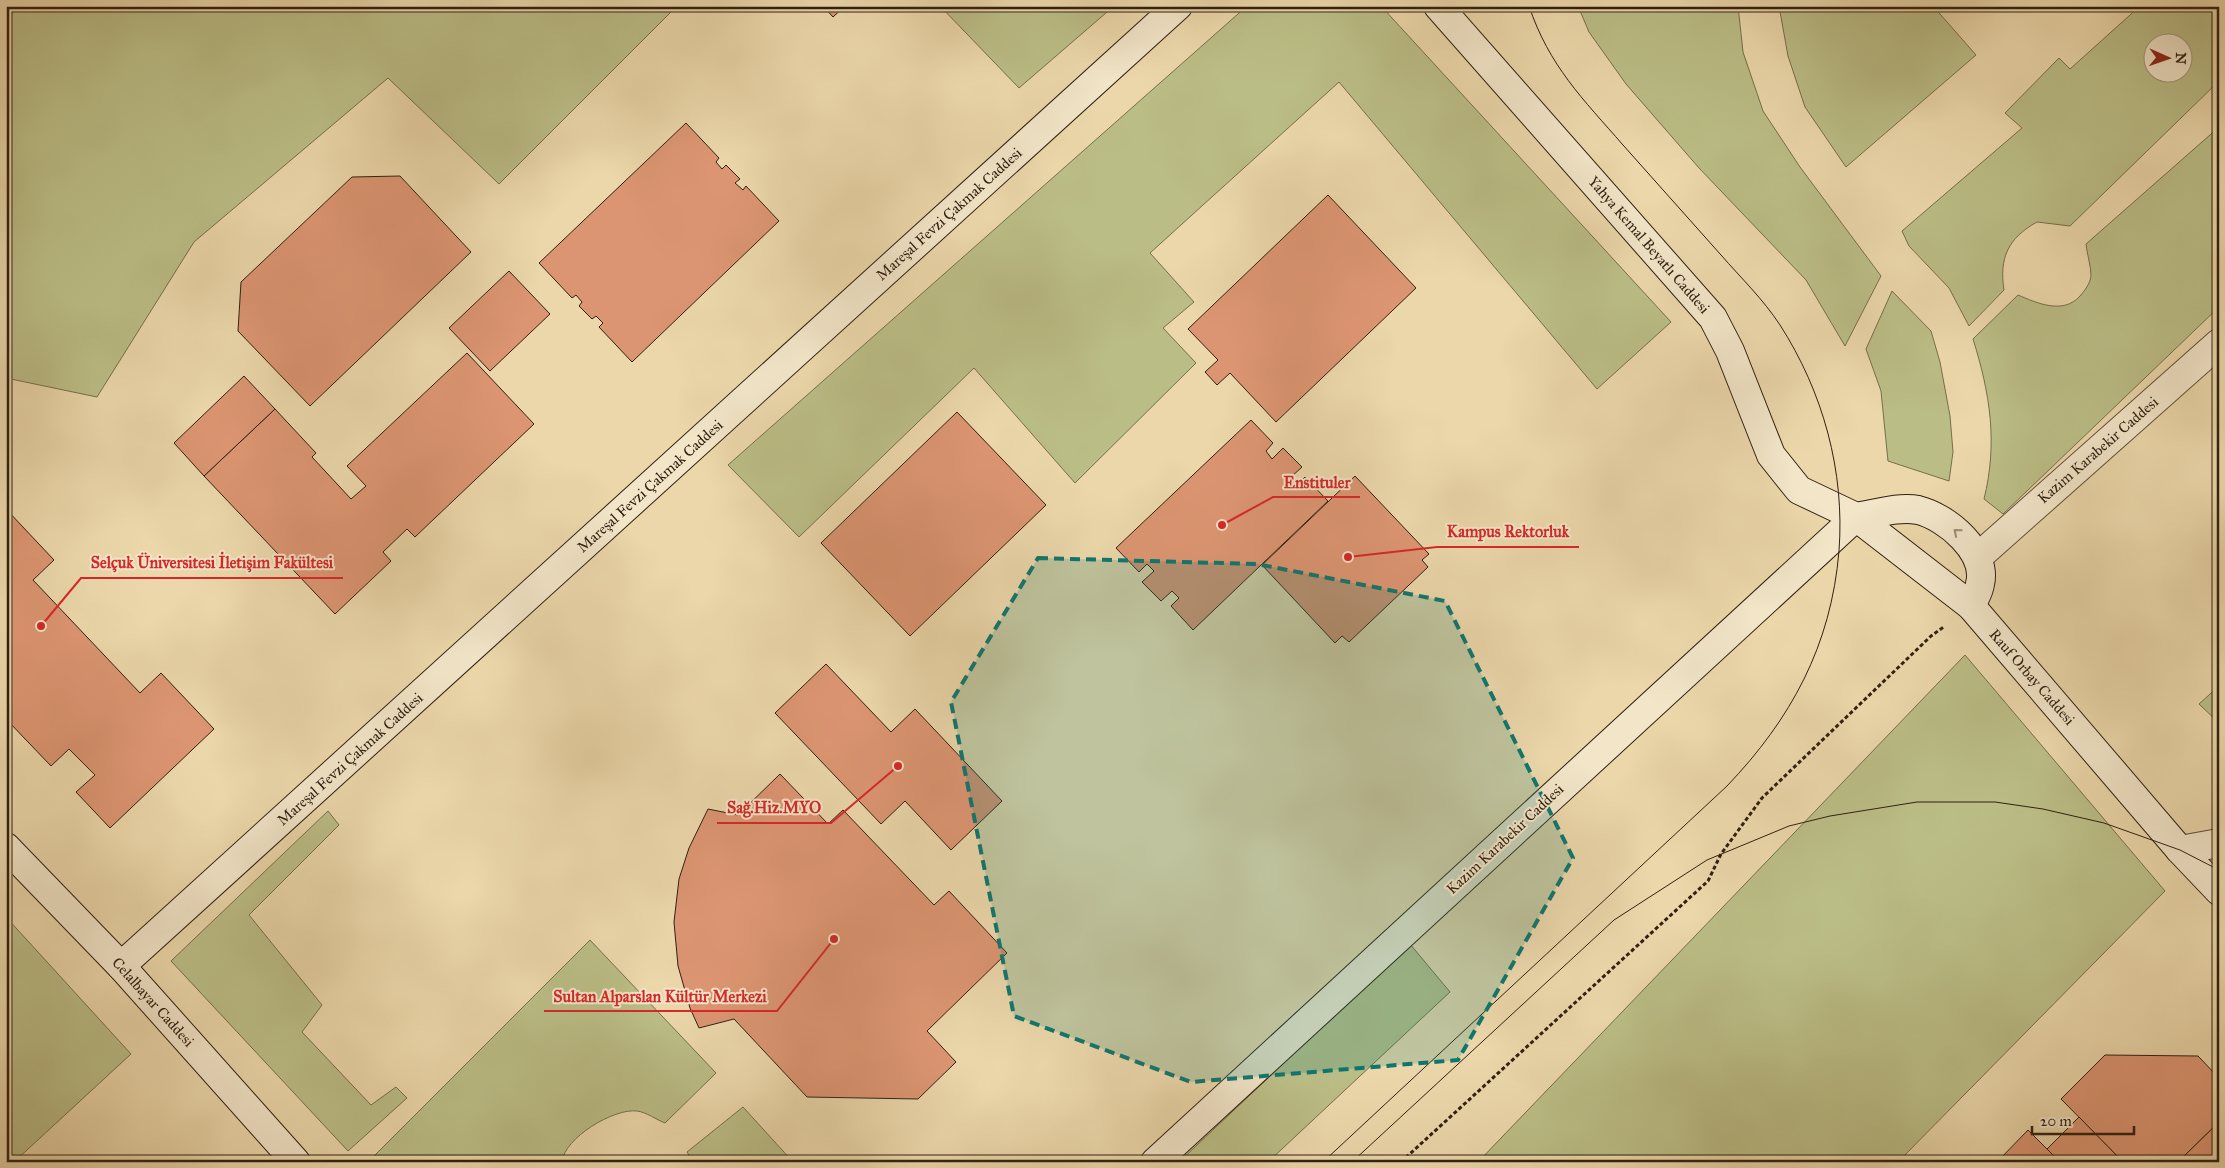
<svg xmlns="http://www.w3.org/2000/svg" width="2225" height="1168" viewBox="0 0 2225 1168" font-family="'IM FELL Great Primer',serif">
<rect width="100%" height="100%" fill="#ebd7aa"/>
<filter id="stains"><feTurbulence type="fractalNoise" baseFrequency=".004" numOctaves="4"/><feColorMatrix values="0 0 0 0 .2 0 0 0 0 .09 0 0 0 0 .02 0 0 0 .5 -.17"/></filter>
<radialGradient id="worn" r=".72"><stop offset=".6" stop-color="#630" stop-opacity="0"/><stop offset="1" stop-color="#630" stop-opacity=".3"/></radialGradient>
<g fill="#bbbd86" stroke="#766e4c" fill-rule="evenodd">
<polygon points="6,6 677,6 499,184 388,78 194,242 97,397 6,378"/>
<polygon points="940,6 1114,6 1019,88"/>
<polygon points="1247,6 1381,6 1671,322 1597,389 1339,82 1150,253 1194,302 1163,328 1196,363 1075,483 974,368 799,537 728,465"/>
<polygon points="1578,6 1738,6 1743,52 1763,111 1800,167 1881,276 1845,346 1806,280 1699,168 1626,84 1589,32"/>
<polygon points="1779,6 1933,6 1976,55 1846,167 1805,107 1788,56"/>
<path d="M2140,6H2219V81L2070,226L2037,222C2008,238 1999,258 2004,290L1969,326L1949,288L1909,246L1902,231L2022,128L2005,113L2059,58L2070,69ZM2152,42H2182V72H2152Z"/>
<path d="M2219,127V307L2003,514L1984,499C1998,443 1990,393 1973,339L2018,295C2037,303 2063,315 2080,296C2085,290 2090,284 2091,276C2091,266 2087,254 2086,244Z"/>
<polygon points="1892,291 1931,331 1940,362 1950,416 1953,452 1949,481 1888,461 1881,391 1866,349"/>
<polygon points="1965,655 2165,891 1898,1162 1478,1162"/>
<polygon points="2219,686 2219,723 2199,704"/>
<polygon points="328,811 339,825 249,915 322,1005 302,1032 371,1105 396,1087 407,1098 348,1151 171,961"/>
<polygon points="6,917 131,1054 14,1162 6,1162"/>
<path d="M590,940L716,1073L665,1123C657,1120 646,1112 637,1111C614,1108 564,1138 562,1162H368Z"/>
<polygon points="1410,944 1450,992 1268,1162 1179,1162"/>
<polygon points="743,1107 793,1162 693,1162 687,1152"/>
</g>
<g fill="#dc9572" stroke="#302011">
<polygon points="823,6 845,6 833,17"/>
<polygon points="686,123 719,158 716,162 722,169 726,165 740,179 735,183 743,190 746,186 779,221 632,362 599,327 603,323 596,316 592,319 579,306 582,302 576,295 572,298 539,263"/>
<polygon points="400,176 471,252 310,406 238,331 241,282 352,177"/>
<polygon points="1328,195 1416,288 1276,422 1230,373 1217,385 1205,372 1218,360 1188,329"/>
<polygon points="509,271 550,314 490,371 449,328"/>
<polygon points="467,353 534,424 415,537 407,529 383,552 391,561 335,614 204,476 275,409 316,453 312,457 351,499 366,486 347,466"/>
<polygon points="244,376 275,409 204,476 174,443"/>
<polygon points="957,412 1046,505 910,636 821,543"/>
<polygon points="1251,420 1273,443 1266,451 1272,459 1283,448 1302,467 1290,478 1297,485 1305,477 1328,501 1193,630 1171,606 1179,598 1172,591 1161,601 1142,582 1154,571 1147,564 1139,572 1116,548"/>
<polygon points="1355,476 1429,554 1422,560 1428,567 1349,642 1342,636 1335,643 1262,565"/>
<polygon points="6,509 54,560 33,580 140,693 161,673 214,729 110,828 76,792 95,775 69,749 51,766 6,719"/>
<polygon points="826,664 891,732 915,709 1002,801 951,850 905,801 881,824 775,713"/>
<polygon points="780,774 828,824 843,810 934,905 949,891 1007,953 927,1031 956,1062 918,1099 807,1097 734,1019 699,1028 690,1008 678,966 674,922 679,879 689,848 708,809 738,815"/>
<polygon points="2105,1055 2198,1056 2219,1078 2219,1122 2178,1162 2123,1162 2061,1099"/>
<polygon points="2079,1117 2123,1162 2060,1162 2047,1149"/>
<polygon points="2219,1122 2219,1162 2178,1162"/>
<polygon points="2028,1130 2060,1162 1997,1162"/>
</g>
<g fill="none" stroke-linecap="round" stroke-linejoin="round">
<g stroke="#5f4e37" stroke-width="30">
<g id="street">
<polyline points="1978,557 2219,343"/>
<polyline points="2180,850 2219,843"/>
</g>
</g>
<g stroke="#302011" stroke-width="30">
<g id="secondary">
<polyline points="1438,6 1713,318 1730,351 1771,455 1799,490 1856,517 1971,606 2180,850 2219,891"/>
<path d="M1856,517C1875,514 1899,506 1918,510C1947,517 1988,552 1980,584C1979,592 1974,599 1971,606"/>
<polyline points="6,847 121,966 296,1162"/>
<polyline points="121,966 1178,6"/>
<polyline points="1155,1162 1856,517"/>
</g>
</g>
<polyline stroke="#302011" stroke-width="3" stroke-dasharray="4 2.5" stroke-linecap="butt" points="1401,1162 1708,881 1721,854 1762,798 1931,636 1945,626"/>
<use href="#street" stroke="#f2e5c8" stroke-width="28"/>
<use href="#secondary" stroke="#f2e5c8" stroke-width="28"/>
<g stroke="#302011" stroke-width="1">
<path d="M1323,1162L1727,786C1791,719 1831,646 1839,551C1845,471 1823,392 1780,325C1763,299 1741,278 1721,255C1688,218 1656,182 1623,145C1583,99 1549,66 1529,6"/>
<polyline points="1352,1162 1614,920 1707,860 1789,826 1830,816 1917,802 1995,802 2043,809 2104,823 2180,850 2219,870"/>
</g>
</g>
<defs><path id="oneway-chevron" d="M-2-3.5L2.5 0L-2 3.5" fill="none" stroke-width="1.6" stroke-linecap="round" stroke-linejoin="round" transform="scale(1.25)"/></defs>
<use stroke="#9b8c76" href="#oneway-chevron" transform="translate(1957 532) rotate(-140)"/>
<path fill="#0f766e" fill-opacity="0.2" stroke="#0f766e" stroke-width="4" stroke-dasharray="10 6" stroke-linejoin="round" d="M1038,558L1257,564L1445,601L1573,858L1458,1060L1191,1082L1014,1016L951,702Z"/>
<g text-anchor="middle" stroke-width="4" stroke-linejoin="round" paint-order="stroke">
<g font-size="15" fill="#302011" stroke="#f2e5c8">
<text transform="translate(949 214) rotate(-42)" y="5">Mareşal Fevzi Çakmak Caddesi</text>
<text transform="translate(1649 245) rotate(49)" y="5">Yahya Kemal Beyatlı Caddesi</text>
<text transform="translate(2098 450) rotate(-41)" y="5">Kazim Karabekir Caddesi</text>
<text transform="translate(650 486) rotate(-42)" y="5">Mareşal Fevzi Çakmak Caddesi</text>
<text transform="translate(2032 677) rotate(49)" y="5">Rauf Orbay Caddesi</text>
<text transform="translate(350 759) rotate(-42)" y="5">Mareşal Fevzi Çakmak Caddesi</text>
<text transform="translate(1505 839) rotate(-43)" y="5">Kazim Karabekir Caddesi</text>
<text transform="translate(153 1002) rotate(48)" y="5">Celalbayar Caddesi</text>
</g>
</g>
<path fill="none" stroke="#d62828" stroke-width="2" d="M1222 525L1273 497H1360M1348 557L1437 547H1579M41 626L81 578H343M898 766L831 823H717M834 939L777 1011H544"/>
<g fill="#d62828" stroke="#f2e5c8" stroke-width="2">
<circle cx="1222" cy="525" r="5"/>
<circle cx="1348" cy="557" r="5"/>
<circle cx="41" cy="626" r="5"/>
<circle cx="898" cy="766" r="5"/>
<circle cx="834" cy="939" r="5"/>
</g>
<g font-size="16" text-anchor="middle" font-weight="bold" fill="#d62828" stroke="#f2e5c8" stroke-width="4" stroke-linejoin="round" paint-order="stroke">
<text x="1317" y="488">Enstituler</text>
<text x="1508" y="537">Kampus Rektorluk</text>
<text x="212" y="568">Selçuk Üniversitesi İletişim Fakültesi</text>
<text x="774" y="813">Sağ.Hiz.MYO</text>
<text x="660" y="1002">Sultan Alparslan Kültür Merkezi</text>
</g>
<rect width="2225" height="1168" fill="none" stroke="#ebd7aa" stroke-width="25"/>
<rect x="8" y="8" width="2210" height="1153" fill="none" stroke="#302011" stroke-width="2.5"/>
<rect x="12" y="12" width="2200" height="1143" fill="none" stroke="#302011"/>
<g transform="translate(2168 58) rotate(92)"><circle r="24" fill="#f2e5c8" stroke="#a4967f"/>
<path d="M0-4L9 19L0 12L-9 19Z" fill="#8f2418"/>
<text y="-8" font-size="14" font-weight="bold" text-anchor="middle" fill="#302011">N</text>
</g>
<path d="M2032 1126v8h102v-8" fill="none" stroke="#302011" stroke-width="2.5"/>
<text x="2040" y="1126" font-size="15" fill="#302011" stroke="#f2e5c8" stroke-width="4" paint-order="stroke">20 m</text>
<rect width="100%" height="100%" filter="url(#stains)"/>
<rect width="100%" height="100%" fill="url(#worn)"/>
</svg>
